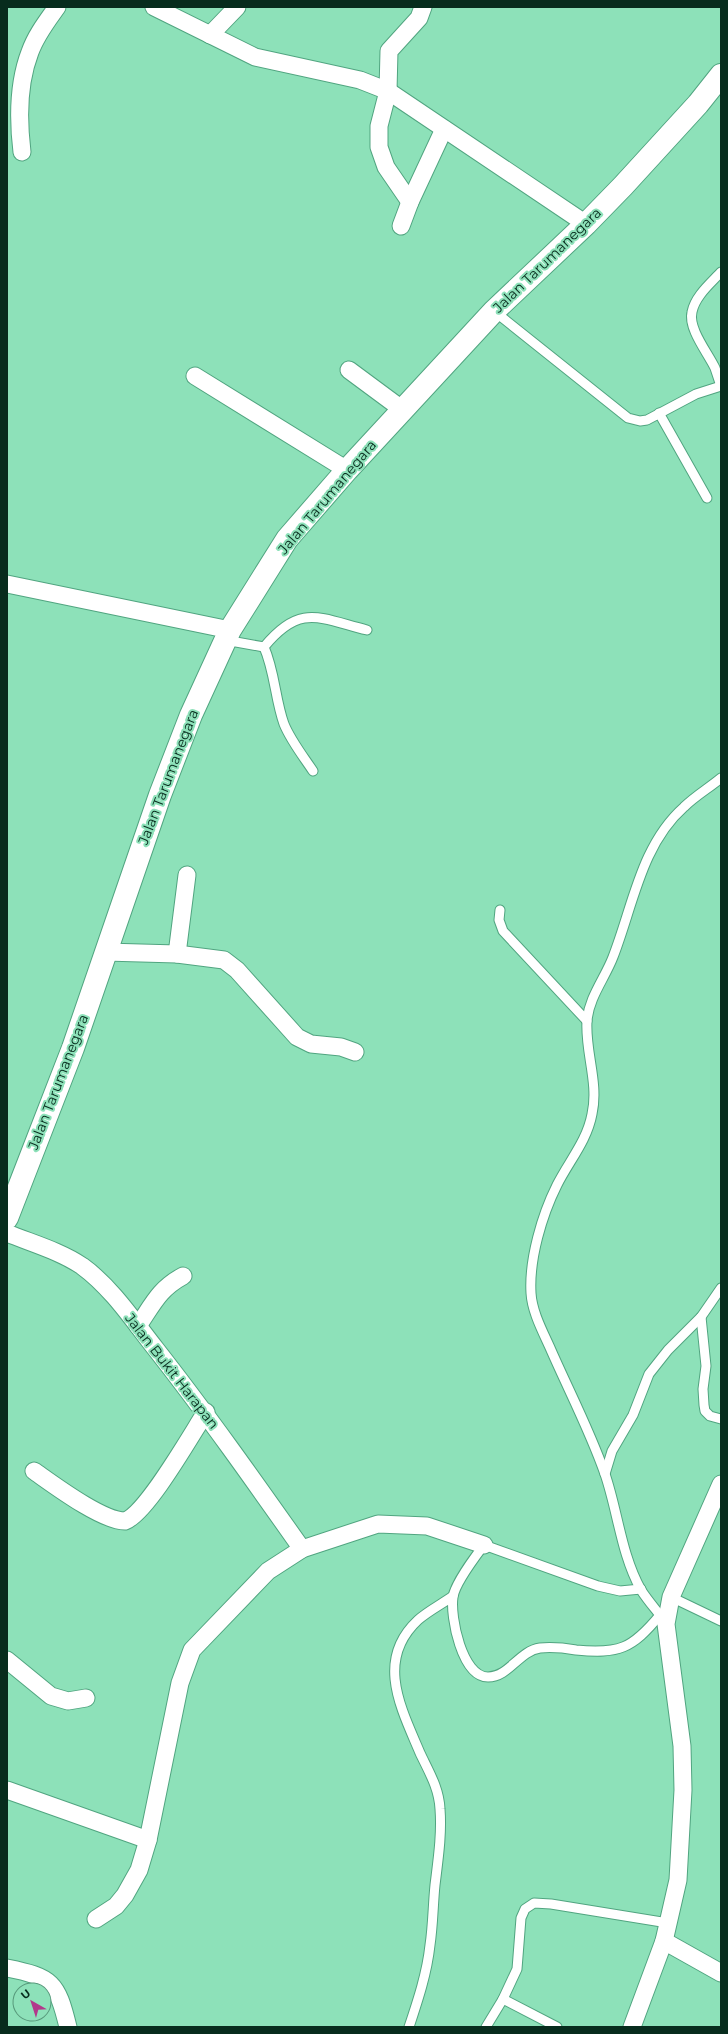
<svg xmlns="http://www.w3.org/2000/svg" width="728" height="2034" viewBox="0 0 728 2034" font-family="Montserrat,sans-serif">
<rect width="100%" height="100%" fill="#8de1b9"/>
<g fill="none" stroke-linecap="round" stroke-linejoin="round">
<g stroke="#51a580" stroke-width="11">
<g id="service">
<polyline points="494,311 628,418 640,421 647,420 696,394 721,386"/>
<path d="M721,386C719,380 717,374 715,368C708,353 688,329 692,312C695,296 711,283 721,272"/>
<polyline points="659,413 707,498"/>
<path d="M225,640L264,647C300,603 319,618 367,630"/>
<path d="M264,647C275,672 275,699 284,724C291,741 303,756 313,771"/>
<polyline points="500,910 499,920 503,931 587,1021"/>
<polyline points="701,1317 706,1366 703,1389 704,1405 705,1411 710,1416 721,1419"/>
<polyline points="605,1474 612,1451 633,1415 649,1374 668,1350 701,1317 721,1288"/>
<path d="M641,1589L620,1591L598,1586L484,1545C475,1557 455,1583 453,1597C450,1617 462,1677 488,1677C509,1677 519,1651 540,1648C551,1647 564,1648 576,1650C619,1654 632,1649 660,1615"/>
<polyline points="671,1597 721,1621"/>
<path d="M666,1623C658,1612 648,1601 641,1590C621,1554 618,1512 605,1474C590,1431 569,1391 551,1350C543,1332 532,1312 531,1293C529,1259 542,1215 557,1185C569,1161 587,1141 592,1114C599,1083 585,1052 587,1021C589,997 605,978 613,957C633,906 641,845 684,807C695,796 709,788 721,778"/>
<path d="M409,2027C418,2000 427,1973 430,1945C433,1925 433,1905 435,1885C438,1860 442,1834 440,1809C439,1788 429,1772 420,1753C401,1708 375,1660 418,1620C428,1611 442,1604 453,1596"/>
<polyline points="486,2027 503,1999"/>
<polyline points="557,2027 503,1999 517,1969 521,1918 525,1909 534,1903 551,1904 668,1923"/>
</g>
</g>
<g stroke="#51a580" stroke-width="19">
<g id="minor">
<polyline points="154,7 255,57 360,80 388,91 586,224"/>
<polyline points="210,35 237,7"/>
<path d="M22,152C18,119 18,83 30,52C36,35 47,21 57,7"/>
<polyline points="410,202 386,167 379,147 379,126 388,91 389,51 419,18 423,7"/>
<polyline points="401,226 410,202 444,129"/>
<polyline points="349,370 403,410"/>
<polyline points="195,376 347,470"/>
<polyline points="7,584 230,630"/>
<polyline points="105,952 177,954 224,960 237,970 297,1037 311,1044 341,1047 355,1052"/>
<polyline points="177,954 187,875"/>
<path d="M7,1233C31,1243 60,1251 82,1266C111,1287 133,1320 155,1348C206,1413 254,1481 302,1549"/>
<path d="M138,1326C153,1304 159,1289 183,1276"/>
<path d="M34,1471C54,1485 102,1521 125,1521C147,1513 191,1435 206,1412"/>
<polyline points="7,1660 51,1696 68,1701 86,1698"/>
<polyline points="7,1790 148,1840"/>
<polyline points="96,1919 116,1906 125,1895 139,1870 148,1840 180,1683 192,1650 268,1571 302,1549 378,1524 427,1526 484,1545"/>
<polyline points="664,1941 721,1973"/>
<path d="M7,1968C52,1977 57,1982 68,2027"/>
<polyline points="632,2027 664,1941 678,1880 683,1790 682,1746 666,1624 671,1597 721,1484"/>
</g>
</g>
<g stroke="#51a580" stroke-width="24">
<polyline id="tertiary" points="7,1218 73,1048 160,795 191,715 230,630 287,539 347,470 494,311 586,224 623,186 698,104 721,75"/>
</g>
<use href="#service" stroke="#fff" stroke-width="9"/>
<use href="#minor" stroke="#fff" stroke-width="17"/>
<use href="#tertiary" stroke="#fff" stroke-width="22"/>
</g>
<g text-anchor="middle" stroke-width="4" stroke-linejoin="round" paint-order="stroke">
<g font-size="14" fill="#072c1d" stroke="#8de1b9">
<text transform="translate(547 260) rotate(-44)" y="5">Jalan Tarumanegara</text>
<text transform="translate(327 497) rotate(-50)" y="5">Jalan Tarumanegara</text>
<text transform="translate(168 777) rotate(-69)" y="5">Jalan Tarumanegara</text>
<text transform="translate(58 1082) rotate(-69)" y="5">Jalan Tarumanegara</text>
<text transform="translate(172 1371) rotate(52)" y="5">Jalan Bukit Harapan</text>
</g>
</g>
<rect width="728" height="2034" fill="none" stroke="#072c1d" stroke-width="16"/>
<g transform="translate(32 2002) rotate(321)"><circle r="19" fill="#8de1b9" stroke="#57997b"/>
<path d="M0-3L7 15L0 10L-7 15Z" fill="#b2388b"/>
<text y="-6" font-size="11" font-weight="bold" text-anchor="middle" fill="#072c1d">U</text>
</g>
</svg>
